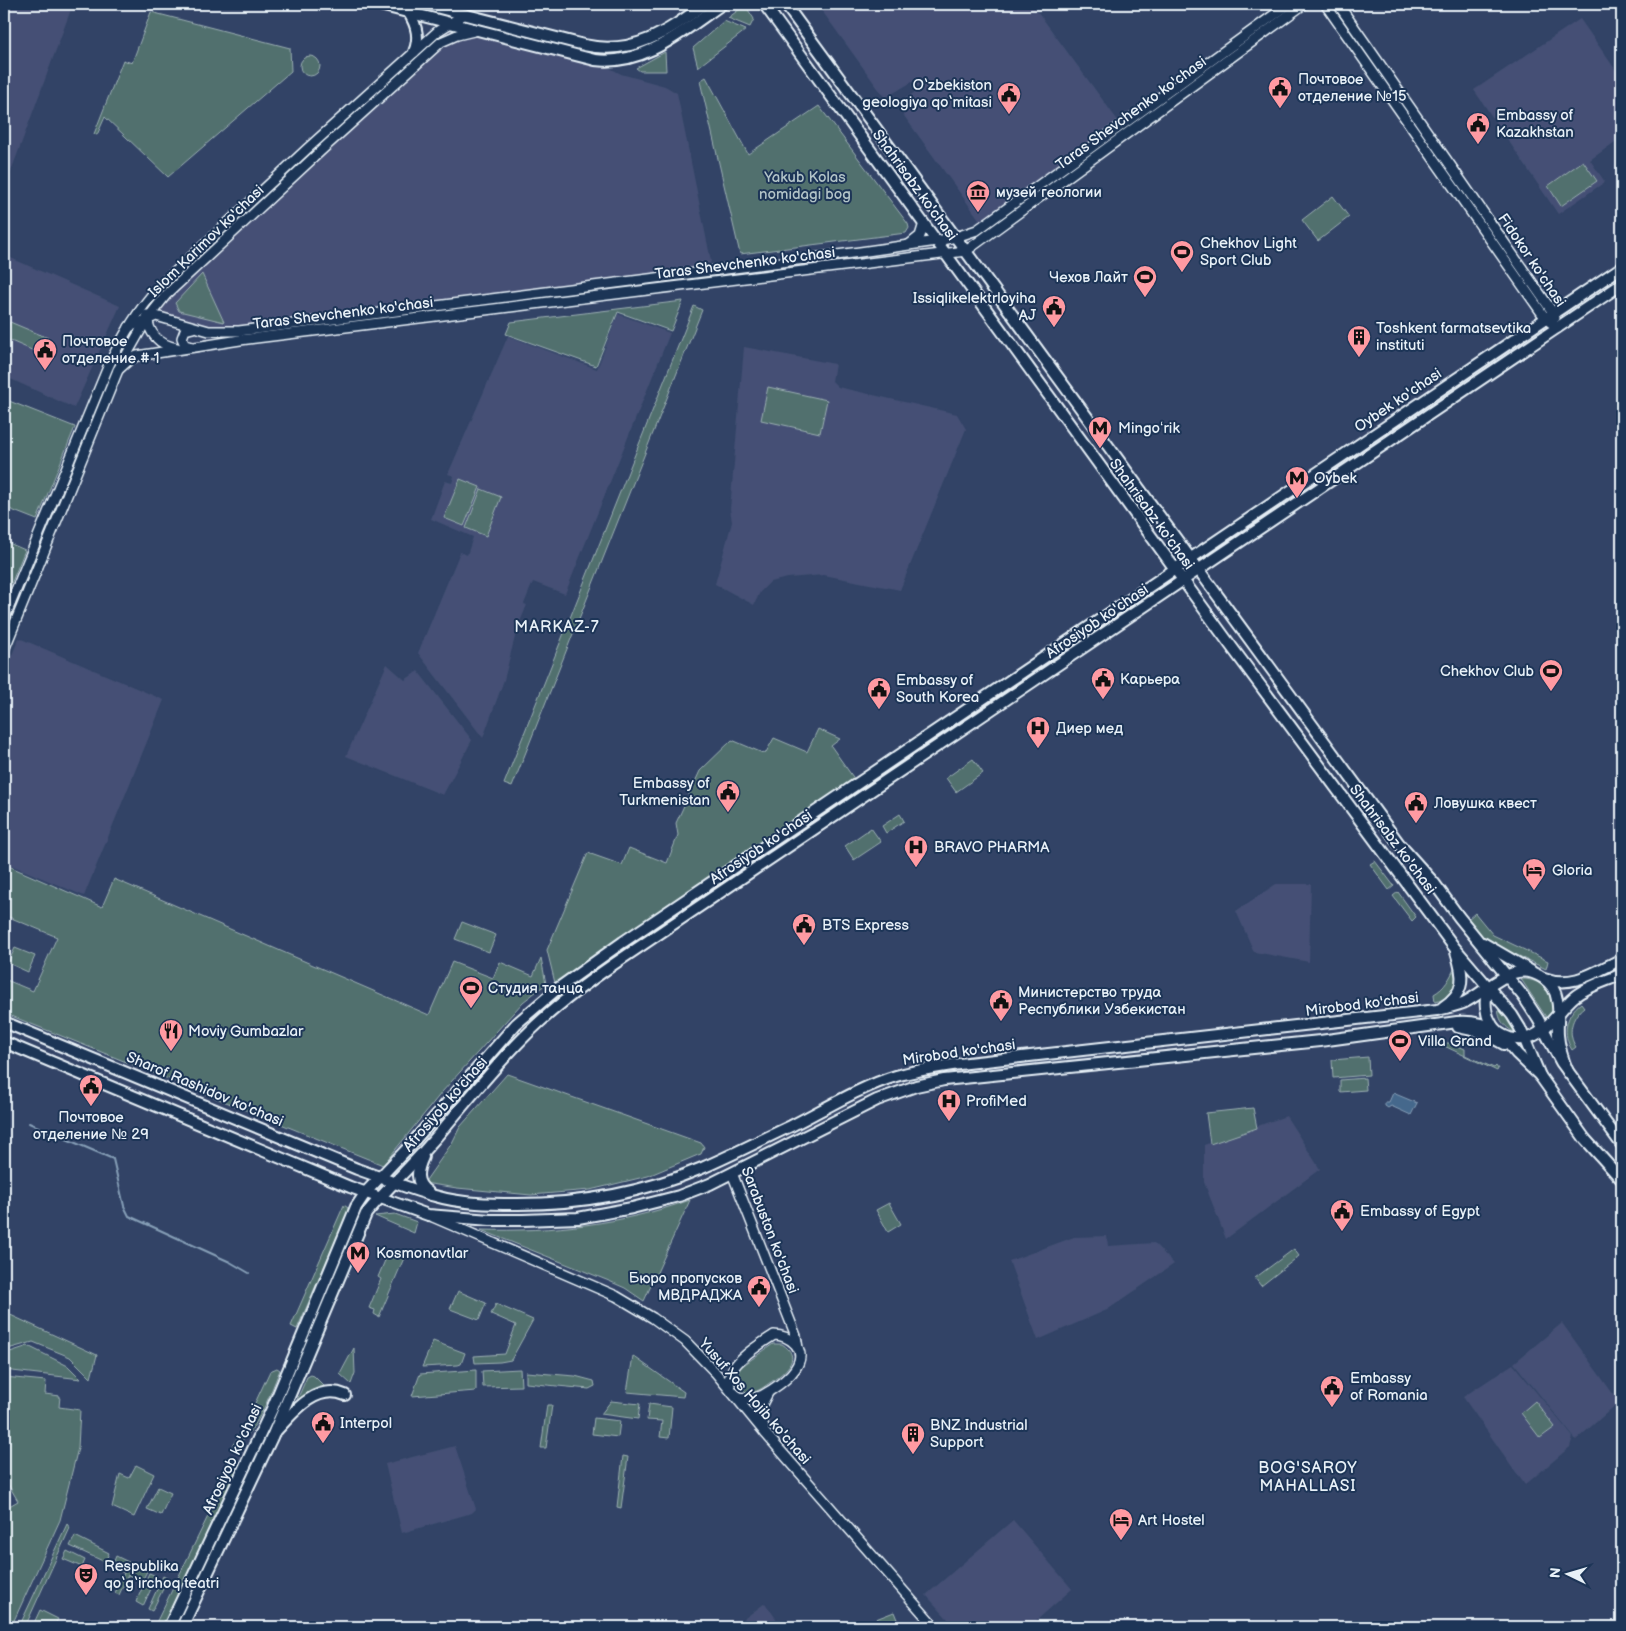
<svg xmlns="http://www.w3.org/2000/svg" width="1626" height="1631" viewBox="0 0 1626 1631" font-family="'Balsamiq Sans',sans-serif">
<rect width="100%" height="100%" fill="#324366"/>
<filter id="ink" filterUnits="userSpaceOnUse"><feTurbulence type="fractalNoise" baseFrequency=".02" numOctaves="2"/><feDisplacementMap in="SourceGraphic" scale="10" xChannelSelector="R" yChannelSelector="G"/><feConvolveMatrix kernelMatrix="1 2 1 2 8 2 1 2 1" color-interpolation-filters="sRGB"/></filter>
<g filter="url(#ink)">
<g fill="#445074">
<polygon points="4,4 73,4 4,190"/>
<polygon points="817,4 1040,4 1035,8 1119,122 981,222 899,109 900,102 921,88 912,82 885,98"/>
<polygon points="1580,19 1622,79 1622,107 1619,109 1622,114 1622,137 1590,160 1605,182 1558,214 1474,90"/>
<polygon points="449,23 595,60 621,74 665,86 677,93 711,261 707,271 231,332 156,316 160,302 441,42"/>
<polygon points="4,255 120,306 74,408 4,376"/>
<polygon points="618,314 670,333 565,594 533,582 524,604 527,605 517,629 504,680 483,738 418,653 460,552 467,555 473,537 431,519 445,481 452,483 454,476 448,474 508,336 597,369"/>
<polygon points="744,347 835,364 832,381 838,387 957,414 966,429 900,590 824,575 788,578 770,582 760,592 754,605 715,584 732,522 730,509"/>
<polygon points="19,638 164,700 84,896 4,862 4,674"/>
<polygon points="387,664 405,680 418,671 472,740 443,795 346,756"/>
<polygon points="1276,884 1311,884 1309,962 1254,952 1236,911"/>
<polygon points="1286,1116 1320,1169 1226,1239 1204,1182 1204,1145"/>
<polygon points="1107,1236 1108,1246 1154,1243 1174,1264 1107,1310 1038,1340 1009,1261 1074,1237"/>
<polygon points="1562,1323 1619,1402 1576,1440 1514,1363"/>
<polygon points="1513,1364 1573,1437 1570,1447 1525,1485 1463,1397"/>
<polygon points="455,1446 476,1509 472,1513 402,1533 385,1464"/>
<polygon points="1013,1520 1072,1589 1029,1627 955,1627 926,1595"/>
<polygon points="765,1603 782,1627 733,1627"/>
</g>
<g fill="#516f6e" stroke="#9cb0b3">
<polygon points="745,5 754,19 750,27 728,18"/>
<polygon points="151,12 290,48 291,71 168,177 105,117 97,135 94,134 123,60 132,63"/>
<polygon points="724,21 746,30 698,67 693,48"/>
<polygon points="665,52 666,71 640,71 636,68"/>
<circle cx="310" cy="66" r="10"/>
<polygon points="706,77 748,154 819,106 908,224 909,228 906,233 740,254 700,81"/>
<polygon points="1583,161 1597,181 1561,206 1548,186"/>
<polygon points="1333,196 1349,217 1318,241 1302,220"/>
<polygon points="202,274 224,322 179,311 175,303"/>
<polygon points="683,301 671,331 618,312 596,366 506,334 511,322"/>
<polygon points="694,306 702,310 512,787 504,784"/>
<polygon points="10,322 48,338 41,354 4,338"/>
<polygon points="768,387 827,400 820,433 761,420"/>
<polygon points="4,399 75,427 37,520 4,507"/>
<polygon points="460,479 480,487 464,526 444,518"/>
<polygon points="481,489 501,497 486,536 466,528"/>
<polygon points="4,541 25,550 4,601"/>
<polygon points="818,729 840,739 831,746 855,780 626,934 555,983 547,950 588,853 622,865 629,848 667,863 678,835 676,823 700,771 732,740 765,754 774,738 807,752"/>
<polygon points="973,759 983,773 956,792 946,778"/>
<polygon points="900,814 904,821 886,833 882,826"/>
<polygon points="871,828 881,842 854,860 845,846"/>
<polygon points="1375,861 1394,886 1389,890 1370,864"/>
<polygon points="4,864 102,907 114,879 429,1015 452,962 493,978 500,962 533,976 541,958 546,984 523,1002 442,1092 383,1165 4,1013 4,979 33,991 57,937 4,915"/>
<polygon points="1398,892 1416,917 1412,921 1393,896"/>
<polygon points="1475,913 1493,935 1548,961 1546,969 1484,939 1468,919"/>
<polygon points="462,922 496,935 489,952 455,939"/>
<polygon points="15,948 35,956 28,972 8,963"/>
<path d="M1455,967C1459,983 1453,998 1435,1002L1434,994C1445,988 1450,978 1455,967Z"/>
<path d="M1521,979C1543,978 1563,999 1548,1020Z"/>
<path d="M1581,1003L1584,1007C1571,1017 1567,1034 1576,1047L1572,1050C1562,1034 1565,1015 1581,1003Z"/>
<path d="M1499,1004L1519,1034C1505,1029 1496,1019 1499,1004Z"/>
<polygon points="1438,1043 1451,1043 1465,1049 1465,1055 1494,1068 1496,1066 1498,1069 1497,1071"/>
<polygon points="1368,1057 1369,1075 1333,1078 1332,1060"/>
<polygon points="507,1074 701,1143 704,1147 701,1154 698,1155 648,1176 590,1190 531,1195 457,1188 424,1183 452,1143 460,1127"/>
<polygon points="1365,1078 1366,1090 1340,1092 1340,1080"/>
<polygon points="1253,1108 1257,1128 1210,1144 1206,1113"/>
<path d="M690,1200L644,1301L625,1288L609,1281L481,1230C552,1232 623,1224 690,1200Z"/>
<polygon points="889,1203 901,1224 888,1232 876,1210"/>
<polygon points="344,1205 348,1208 348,1212 297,1329 291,1326"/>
<polygon points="395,1214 417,1222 414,1233 375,1216"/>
<polygon points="1294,1249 1299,1256 1261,1286 1255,1278"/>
<polygon points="389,1251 404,1258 379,1317 374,1314 375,1310 369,1308 381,1279 378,1277"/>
<polygon points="458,1291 486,1303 479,1320 450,1309"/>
<polygon points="496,1304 533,1320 511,1360 500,1362 475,1363 474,1356 505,1354 516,1325 491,1314"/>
<polygon points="4,1312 97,1355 91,1378 70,1357 33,1342 4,1350"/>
<polygon points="433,1341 465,1353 461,1364 458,1365 422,1367"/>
<path d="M773,1344H782C802,1357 787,1370 774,1380C760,1389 748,1402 736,1382L738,1369Z"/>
<polygon points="28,1346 68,1366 81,1379 4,1370 4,1354"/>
<polygon points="354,1348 355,1373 351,1384 340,1374"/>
<polygon points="633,1356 684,1392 683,1397 627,1392"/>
<path d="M277,1368L280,1370C268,1397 258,1434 230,1449L241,1433L270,1371Z"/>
<polygon points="520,1369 521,1386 483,1387 482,1371"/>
<polygon points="476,1370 476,1391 412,1396 420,1374"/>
<polygon points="526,1372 575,1376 594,1381 595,1386 589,1389 526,1383"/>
<polygon points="311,1375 314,1376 325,1387 316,1390 293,1409 307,1377"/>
<polygon points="4,1377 46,1381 45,1394 60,1396 59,1407 80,1410 78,1448 60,1520 11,1627 4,1627 4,1509 18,1501 8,1484 4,1485"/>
<polygon points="611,1401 640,1404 638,1419 601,1414"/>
<polygon points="1535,1401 1555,1427 1540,1438 1521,1413"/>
<polygon points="649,1404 672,1407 669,1438 660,1437 662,1421 647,1420"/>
<polygon points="547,1405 552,1405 546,1448 541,1448"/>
<polygon points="594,1418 620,1421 618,1437 592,1434"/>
<polygon points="623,1456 628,1457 621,1508 617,1507"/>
<polygon points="136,1465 154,1474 134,1517 112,1507 120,1474 129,1478"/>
<polygon points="232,1467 235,1467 238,1470 162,1627 154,1627"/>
<polygon points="158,1487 171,1493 161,1515 147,1509"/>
<polygon points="67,1524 70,1528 25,1627 19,1627"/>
<polygon points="75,1536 109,1553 105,1562 70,1546"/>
<polygon points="67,1551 85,1560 82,1567 63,1559"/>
<polygon points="116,1556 147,1571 142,1581 128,1575 119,1595 115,1593 124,1573 112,1566"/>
<polygon points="149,1573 157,1576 143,1606 136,1602"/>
<polygon points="163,1576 168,1579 152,1611 148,1609"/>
<polygon points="40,1610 58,1619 55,1625 60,1627 37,1627 34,1626 34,1623"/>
<polygon points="894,1612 900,1627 879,1627 876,1619"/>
</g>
<polygon fill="#45688c" stroke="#869fb7" points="1393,1093 1417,1103 1411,1115 1391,1106 1388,1108 1385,1106 1385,1102 1389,1102"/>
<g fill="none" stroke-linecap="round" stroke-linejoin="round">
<polyline stroke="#869fb7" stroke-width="2" points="29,1123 113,1159 124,1206 129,1216 230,1262 249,1273"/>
<g stroke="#e8f1f8" stroke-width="12">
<g id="secondary">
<polyline points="1325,4 1546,319 1558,328"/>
<polyline points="1338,4 1554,314 1555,318"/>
<polyline points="910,244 920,236 924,223"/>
<path d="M147,315C148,333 159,345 177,348"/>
<polyline points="129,327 156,316 209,331 239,331 860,252 937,241 956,237 977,230 1289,4"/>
<polyline points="193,347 185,345 182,338 185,330 193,328"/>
<polyline points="118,370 129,360 137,356 240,340 966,251 1304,4"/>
<path d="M4,619L108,367C121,339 137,311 158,288L307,149L438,31L465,14"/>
<polyline points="4,650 118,370 147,319 166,295 326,146 441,42 457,35 478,30"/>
<polyline points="732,1173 796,1336 798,1348"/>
<polyline points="433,1217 616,1296 653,1318 685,1341 715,1372 765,1433 935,1627"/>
<path d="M774,1335C783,1335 789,1338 795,1344C813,1364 777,1387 763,1395C739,1407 719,1387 735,1366C745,1353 762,1343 774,1335Z"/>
<polyline points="764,1428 760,1408 768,1393"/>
</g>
</g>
<g stroke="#e8f1f8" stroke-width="14">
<g id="primary">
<path d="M376,4L595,60C645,66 684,30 722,4"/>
<path d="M424,4L584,45C633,56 667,32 705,4"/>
<polyline points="764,4 1231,646 1454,947 1512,1015 1520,1028 1540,1076"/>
<polyline points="785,4 1400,845 1434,883 1459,917 1523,996 1538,1019 1561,1062 1622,1145"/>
<path d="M409,13C417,26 420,38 414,52"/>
<polyline points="1483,943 1531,971"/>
<path d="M1544,978C1573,989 1596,971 1622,959"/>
<path d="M1488,988C1484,1000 1485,1014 1492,1025C1496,1032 1503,1036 1510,1038C1541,1046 1555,1013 1574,997C1587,986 1607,981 1622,974"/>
<path d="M1443,1007C1466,992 1464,976 1456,952"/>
<path d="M4,1022L357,1169C383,1178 409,1189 435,1196C462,1204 491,1204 518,1204C582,1204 643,1193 702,1168C732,1155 761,1140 791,1126C825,1109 860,1087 896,1076C917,1070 938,1067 959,1064L1437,1010C1446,1008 1455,1006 1463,1003C1488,992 1513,957 1543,978C1550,983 1556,991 1557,1000C1560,1011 1557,1023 1558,1035C1559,1048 1563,1060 1568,1072"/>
<polyline points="1458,1027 1482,1032 1504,1044"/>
<polyline points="1501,1035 1517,1054 1540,1076 1585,1139 1622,1180"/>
<path d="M4,1042L350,1187L428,1215L490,1220H523L578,1218L632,1208L679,1196L710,1184L877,1100L916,1086L944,1080L1320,1041L1457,1022C1471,1021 1483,1023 1496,1030"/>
<path d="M423,1157C417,1170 414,1183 428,1192"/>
<path d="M277,1430C294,1411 317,1383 345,1395"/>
<polyline points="169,1627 272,1409 356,1207 366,1192 405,1151 516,1024 557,989 623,942 1622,267"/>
<path d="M182,1627L272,1437L366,1214C386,1189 410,1168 430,1144C461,1109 490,1071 523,1038C550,1010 582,986 614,964L1622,284"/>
</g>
</g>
<use href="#secondary" stroke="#1d3557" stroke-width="9"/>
<use href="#primary" stroke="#1d3557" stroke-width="10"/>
</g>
</g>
<defs>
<g id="civic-pin" transform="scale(1.25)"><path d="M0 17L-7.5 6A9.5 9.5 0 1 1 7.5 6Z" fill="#ff9aa2" stroke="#1d3557"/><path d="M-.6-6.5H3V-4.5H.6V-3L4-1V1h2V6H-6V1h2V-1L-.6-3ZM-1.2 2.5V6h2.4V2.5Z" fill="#111"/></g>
<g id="museum-pin" transform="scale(1.25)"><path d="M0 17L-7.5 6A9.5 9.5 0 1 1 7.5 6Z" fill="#ff9aa2" stroke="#1d3557"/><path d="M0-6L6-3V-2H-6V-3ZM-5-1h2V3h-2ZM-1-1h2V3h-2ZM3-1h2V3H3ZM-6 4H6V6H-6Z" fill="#111"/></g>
<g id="stadium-pin" transform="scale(1.25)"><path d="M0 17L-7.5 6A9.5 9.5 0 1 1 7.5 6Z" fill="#ff9aa2" stroke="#1d3557"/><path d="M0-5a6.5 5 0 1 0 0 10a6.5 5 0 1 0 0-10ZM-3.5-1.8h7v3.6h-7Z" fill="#111"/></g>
<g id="building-pin" transform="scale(1.25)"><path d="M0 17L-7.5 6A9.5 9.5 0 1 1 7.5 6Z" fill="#ff9aa2" stroke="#1d3557"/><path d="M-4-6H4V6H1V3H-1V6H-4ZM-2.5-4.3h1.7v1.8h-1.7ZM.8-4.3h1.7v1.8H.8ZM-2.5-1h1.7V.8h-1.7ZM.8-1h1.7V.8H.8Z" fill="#111"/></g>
<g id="metro-pin" transform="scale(1.25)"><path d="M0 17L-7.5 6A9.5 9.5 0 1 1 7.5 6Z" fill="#ff9aa2" stroke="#1d3557"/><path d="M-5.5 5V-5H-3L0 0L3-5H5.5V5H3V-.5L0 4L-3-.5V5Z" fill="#111"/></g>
<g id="hospital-pin" transform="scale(1.25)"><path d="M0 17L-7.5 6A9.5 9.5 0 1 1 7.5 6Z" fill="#ff9aa2" stroke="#1d3557"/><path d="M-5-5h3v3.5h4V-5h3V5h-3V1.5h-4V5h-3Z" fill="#111"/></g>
<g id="hotel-pin" transform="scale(1.25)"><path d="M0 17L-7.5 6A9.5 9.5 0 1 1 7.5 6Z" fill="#ff9aa2" stroke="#1d3557"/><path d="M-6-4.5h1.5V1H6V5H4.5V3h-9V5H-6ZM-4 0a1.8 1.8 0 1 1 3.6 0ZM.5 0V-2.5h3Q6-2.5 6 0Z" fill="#111"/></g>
<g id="restaurant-pin" transform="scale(1.25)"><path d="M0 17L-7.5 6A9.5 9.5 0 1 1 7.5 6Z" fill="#ff9aa2" stroke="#1d3557"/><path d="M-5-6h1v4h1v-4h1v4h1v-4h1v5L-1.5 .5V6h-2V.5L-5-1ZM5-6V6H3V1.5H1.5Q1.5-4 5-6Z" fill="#111"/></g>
<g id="theatre-pin" transform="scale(1.25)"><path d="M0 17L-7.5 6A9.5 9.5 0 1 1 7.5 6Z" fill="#ff9aa2" stroke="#1d3557"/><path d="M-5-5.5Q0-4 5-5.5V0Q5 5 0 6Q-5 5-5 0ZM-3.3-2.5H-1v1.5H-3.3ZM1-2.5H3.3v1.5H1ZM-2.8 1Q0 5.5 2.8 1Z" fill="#111"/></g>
</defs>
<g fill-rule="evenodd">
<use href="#civic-pin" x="1280" y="88"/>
<use href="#civic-pin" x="1009" y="94"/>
<use href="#civic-pin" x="1478" y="124"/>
<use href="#museum-pin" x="978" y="192"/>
<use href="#stadium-pin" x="1182" y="252"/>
<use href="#stadium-pin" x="1145" y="277"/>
<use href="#civic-pin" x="1054" y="307"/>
<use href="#building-pin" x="1359" y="337"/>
<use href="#civic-pin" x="45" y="350"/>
<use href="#metro-pin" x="1100" y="428"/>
<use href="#metro-pin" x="1297" y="478"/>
<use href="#stadium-pin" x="1551" y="671"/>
<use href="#civic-pin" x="1103" y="679"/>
<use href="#civic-pin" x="879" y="689"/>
<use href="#hospital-pin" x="1038" y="728"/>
<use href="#civic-pin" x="728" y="792"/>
<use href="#civic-pin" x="1416" y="803"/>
<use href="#hospital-pin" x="916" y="847"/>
<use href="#hotel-pin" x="1534" y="870"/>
<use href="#civic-pin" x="804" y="925"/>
<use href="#stadium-pin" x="471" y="988"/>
<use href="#civic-pin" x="1001" y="1001"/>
<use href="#restaurant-pin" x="171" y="1031"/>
<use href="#stadium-pin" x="1400" y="1041"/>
<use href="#civic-pin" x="91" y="1086"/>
<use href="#hospital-pin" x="949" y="1101"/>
<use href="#civic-pin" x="1342" y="1211"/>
<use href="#metro-pin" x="358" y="1253"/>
<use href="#civic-pin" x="759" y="1287"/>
<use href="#civic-pin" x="1332" y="1387"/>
<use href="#civic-pin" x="323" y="1423"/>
<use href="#building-pin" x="913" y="1434"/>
<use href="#hotel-pin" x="1121" y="1520"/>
<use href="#theatre-pin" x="86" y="1575"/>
</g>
<g text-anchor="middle" stroke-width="4" stroke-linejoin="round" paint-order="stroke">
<g font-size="15" fill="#e8f1f8" stroke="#1d3557" text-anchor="start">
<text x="1298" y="84">Почтовое<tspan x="1298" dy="17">отделение №15</tspan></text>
<text x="992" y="90" text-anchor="end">O‘zbekiston<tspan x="992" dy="17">geologiya qo‘mitasi</tspan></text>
<text x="1496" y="120">Embassy of<tspan x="1496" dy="17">Kazakhstan</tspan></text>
<text x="996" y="197">музей геологии</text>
<text x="1200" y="248">Chekhov Light<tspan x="1200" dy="17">Sport Club</tspan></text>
<text x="1128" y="282" text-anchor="end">Чехов Лайт</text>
<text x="1036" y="303" text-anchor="end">Issiqlikelektrloyiha<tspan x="1036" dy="17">AJ</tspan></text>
<text x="1376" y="333">Toshkent farmatsevtika<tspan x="1376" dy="17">instituti</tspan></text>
<text x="62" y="346">Почтовое<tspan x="62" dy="17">отделение # 1</tspan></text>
<text x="1118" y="433">Mingoʻrik</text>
<text x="1314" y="483">Oybek</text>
<text x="1534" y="676" text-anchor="end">Chekhov Club</text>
<text x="1120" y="684">Карьера</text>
<text x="896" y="685">Embassy of<tspan x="896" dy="17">South Korea</tspan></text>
<text x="1056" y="733">Диер мед</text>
<text x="710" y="788" text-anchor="end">Embassy of<tspan x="710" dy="17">Turkmenistan</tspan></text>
<text x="1434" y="808">Ловушка квест</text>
<text x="934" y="852">BRAVO PHARMA</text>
<text x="1552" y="875">Gloria</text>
<text x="822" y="930">BTS Express</text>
<text x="488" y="993">Студия танца</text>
<text x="1018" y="997">Министерство труда<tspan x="1018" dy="17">Республики Узбекистан</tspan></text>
<text x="188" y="1036">Moviy Gumbazlar</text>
<text x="1418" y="1046">Villa Grand</text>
<text x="966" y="1106">ProfiMed</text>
<text x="91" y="1122" text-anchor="middle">Почтовое<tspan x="91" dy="17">отделение № 29</tspan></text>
<text x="1360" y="1216">Embassy of Egypt</text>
<text x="376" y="1258">Kosmonavtlar</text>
<text x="742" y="1283" text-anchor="end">Бюро пропусков<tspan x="742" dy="17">МВДРАДЖА</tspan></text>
<text x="1350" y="1383">Embassy<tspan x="1350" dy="17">of Romania</tspan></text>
<text x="340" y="1428">Interpol</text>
<text x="930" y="1430">BNZ Industrial<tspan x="930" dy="17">Support</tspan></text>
<text x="1138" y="1525">Art Hostel</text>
<text x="104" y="1571">Respublika<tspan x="104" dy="17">qo‘g‘irchoq teatri</tspan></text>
</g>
<g font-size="15" fill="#e8f1f8" stroke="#1d3557">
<text transform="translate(1131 113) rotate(-36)" y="5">Taras Shevchenko ko'chasi</text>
<text transform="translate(915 185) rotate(54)" y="5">Shahrisabz ko'chasi</text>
<text transform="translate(206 241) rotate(-44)" y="5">Islom Karimov ko'chasi</text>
<text transform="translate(1532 260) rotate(56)" y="5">Fidokor ko'chasi</text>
<text transform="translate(745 263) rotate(-7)" y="5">Taras Shevchenko ko'chasi</text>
<text transform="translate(343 313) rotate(-7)" y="5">Taras Shevchenko ko'chasi</text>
<text transform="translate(1398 400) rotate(-34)" y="5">Oybek ko'chasi</text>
<text transform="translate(1152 514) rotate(54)" y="5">Shahrisabz ko'chasi</text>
<text transform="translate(1097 621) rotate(-34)" y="5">Afrosiyob ko'chasi</text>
<text transform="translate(1393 839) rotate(53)" y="5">Shahrisabz ko'chasi</text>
<text transform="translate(761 847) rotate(-34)" y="5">Afrosiyob ko'chasi</text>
<text transform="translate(1362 1004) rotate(-7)" y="5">Mirobod ko'chasi</text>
<text transform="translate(959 1052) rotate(-8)" y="5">Mirobod ko'chasi</text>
<text transform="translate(205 1089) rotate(23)" y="5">Sharof Rashidov ko'chasi</text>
<text transform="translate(445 1104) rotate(-49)" y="5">Afrosiyob ko'chasi</text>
<text transform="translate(770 1230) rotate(69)" y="5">Sarabuston ko'chasi</text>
<text transform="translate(755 1401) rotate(49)" y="5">Yusuf Xos Hojib ko'chasi</text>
<text transform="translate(232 1459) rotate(-65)" y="5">Afrosiyob ko'chasi</text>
</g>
<g font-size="15" fill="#b3c4c8" stroke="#1d3557">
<text x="805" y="182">Yakub Kolas<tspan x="805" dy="17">nomidagi bog</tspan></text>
</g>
<g font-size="16" letter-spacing="1" fill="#e8f1f8" stroke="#1d3557">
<text x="557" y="632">MARKAZ-7</text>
<text x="1308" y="1473">BOG'SAROY<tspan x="1308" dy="18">MAHALLASI</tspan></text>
</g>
</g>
<rect width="1626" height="1631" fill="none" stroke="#1d3557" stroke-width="20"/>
<rect x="10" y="10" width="1606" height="1611" fill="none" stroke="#e8f1f8" stroke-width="2" filter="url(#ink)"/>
<g transform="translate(1568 1574) rotate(275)" stroke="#1d3557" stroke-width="4" paint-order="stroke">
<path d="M0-4L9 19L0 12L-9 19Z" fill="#e8f1f8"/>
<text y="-8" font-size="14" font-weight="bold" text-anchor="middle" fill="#e8f1f8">N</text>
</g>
</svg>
